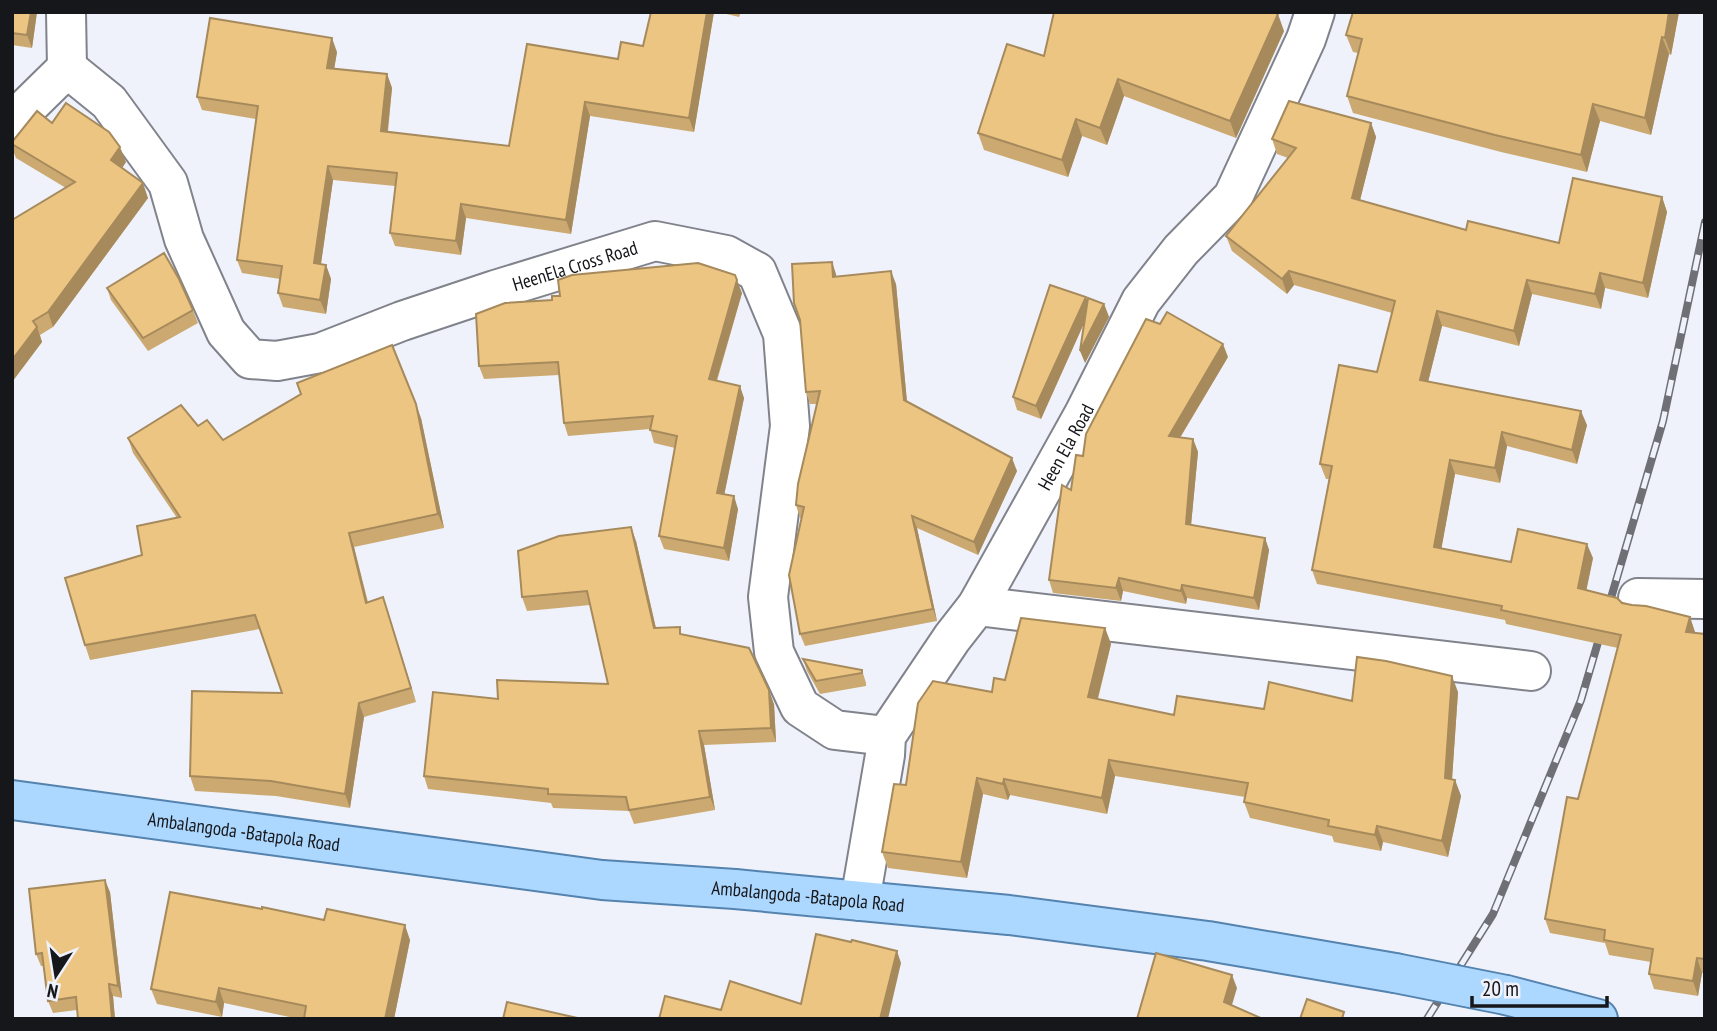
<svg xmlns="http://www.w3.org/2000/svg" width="1717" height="1031" viewBox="0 0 1717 1031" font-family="'PT Sans Narrow',sans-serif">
<rect width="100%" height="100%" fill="#eff2fb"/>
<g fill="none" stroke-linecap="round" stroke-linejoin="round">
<g stroke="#80838b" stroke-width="42">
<g id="minor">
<path id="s1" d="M67,68L109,102L168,183L184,239L226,332L250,359L277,361L320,353L402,321L495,290L655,241L726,255L757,272L783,334L790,426L768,597L774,652L800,707L835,730L886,736"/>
<polyline points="12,122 67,68 66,12"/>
<polyline points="1638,598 1705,599"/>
<polyline points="977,606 1531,671"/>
<path id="s2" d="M860,901L885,755L886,736L952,638L977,606L1084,414L1141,301L1181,250L1233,197L1306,39L1315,12"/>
</g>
</g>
<g stroke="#5383ae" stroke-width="42">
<g id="major">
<path id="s3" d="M12,800L602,880L735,889L1009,915L1208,941L1395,973"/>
<polyline points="1506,995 1598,1019"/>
</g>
</g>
<use href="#minor" stroke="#fff" stroke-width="38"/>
<use href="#major" stroke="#acd7fe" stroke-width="38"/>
<g stroke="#6e7076" stroke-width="8">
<polyline id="rail" points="1427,1019 1493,914 1581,700 1663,421 1705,222"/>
</g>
<use href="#rail" stroke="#eff2fb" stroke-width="5" stroke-dasharray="16" stroke-linecap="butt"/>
<g stroke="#5383ae" stroke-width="42" stroke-linecap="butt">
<polyline id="major-bridge" points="1395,973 1506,995"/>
</g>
<use href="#major-bridge" stroke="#acd7fe" stroke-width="38"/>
</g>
<g fill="#cca971">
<polygon points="12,12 37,12 32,48 12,45"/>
<polygon points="651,12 714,12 694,132 590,116 571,234 466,218 461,255 395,246 390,233 395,186 333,180 321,264 326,265 331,279 326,314 283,307 278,293 280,279 242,273 237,260 256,119 202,110 197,97 337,52 334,69 387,74 392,88 388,132 509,146 618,59 643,46"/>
<polygon points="718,12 741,12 739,17"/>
<polygon points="1353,12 1679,12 1671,55 1669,54 1651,135 1600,121 1587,172 1501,152 1353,113 1347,96 1358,53 1353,52 1346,35"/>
<polygon points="1284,31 1236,138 1124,96 1107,145 1082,136 1068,177 984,150 978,133 1044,56"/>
<polygon points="52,123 126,162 122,168 148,198 53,327 40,335 42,342 12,382 66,188 16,158 12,148 12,142"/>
<polygon points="1371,123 1376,137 1360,200 1466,230 1559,243 1662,197 1667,212 1648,298 1605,288 1601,309 1532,294 1519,346 1442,326 1428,382 1587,425 1577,464 1507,446 1500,483 1455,474 1441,549 1511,562 1593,558 1586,590 1632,605 1690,617 1695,633 1705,634 1705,973 1702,973 1698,996 1654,989 1649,974 1651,962 1609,955 1605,943 1550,933 1545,919 1578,799 1618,648 1506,624 1505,620 1317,584 1312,570 1329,479 1326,479 1320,464 1377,372 1392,313 1294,285 1287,294 1232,251 1226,236 1288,158 1277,154 1272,139"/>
<polygon points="832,262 836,276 896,284 907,402 1017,471 978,555 917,528 937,621 805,646 800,634 802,518 800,518 796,505 817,404 810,404 806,392"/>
<polygon points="107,288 193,310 198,323 148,351 111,300"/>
<polygon points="742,293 717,381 744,398 724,494 738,509 729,561 664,549 659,536 675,448 654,443 650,429 568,436 564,423 559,375 484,379 479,366 552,300 560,296"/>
<polygon points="1086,297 1087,302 1104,304 1109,317 1085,363 1084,323 1041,419 1017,410 1013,397"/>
<polygon points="1228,357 1180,438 1193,439 1198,452 1191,525 1265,538 1269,550 1259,610 1187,598 1186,604 1123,591 1121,601 1053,593 1049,580 1071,490 1083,456"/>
<polygon points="421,418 444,528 354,547 368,602 383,597 416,702 364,717 350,808 276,796 195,791 190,776 282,693 260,629 90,660 85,645 142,555 177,518 133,453 128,438 198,426 223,440"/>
<polygon points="636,541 656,628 683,635 774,704 776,742 704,745 715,810 634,824 629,811 553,808 551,803 428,789 424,776 498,699 608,684 590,605 527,611 522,597"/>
<polygon points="1105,628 1111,644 1098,699 1174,715 1264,709 1458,692 1452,779 1455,780 1461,796 1448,857 1383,842 1381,851 1334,842 1332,836 1250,818 1244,802 1245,797 1115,776 1107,814 1010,795 1008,800 983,794 967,878 888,868 882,852 906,785 992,692 1005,680"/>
<polygon points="803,659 862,670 866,683 866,686 820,694 807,671"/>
<polygon points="110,892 122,998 113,996 115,1019 78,1019 77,1010 53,1013 48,1001 44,966 41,966 36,954"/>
<polygon points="410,940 394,1019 299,1019 224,1003 222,1017 157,1004 151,989"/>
</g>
<g fill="#a68a5c">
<polygon points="31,12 37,12 32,48 27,35"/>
<polygon points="707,12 714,12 694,132 689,118"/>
<polygon points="1669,12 1679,12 1671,55 1665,38"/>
<polygon points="1278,14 1284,31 1236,138 1230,121"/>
<polygon points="1662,37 1669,54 1651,135 1645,118"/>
<polygon points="332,38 337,52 332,82 327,68"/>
<polygon points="387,74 392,88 386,145 381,131"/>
<polygon points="1118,79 1124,96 1107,145 1100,128"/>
<polygon points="585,102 590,116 571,234 566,220"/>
<polygon points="1593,104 1600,121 1587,172 1581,155"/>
<polygon points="1076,119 1082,136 1068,177 1062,160"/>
<polygon points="1371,123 1376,137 1357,212 1352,198"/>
<polygon points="120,147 126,162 117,175 111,160"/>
<polygon points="328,166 333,180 319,277 314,263"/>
<polygon points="143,183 148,198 53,327 48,312"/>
<polygon points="1662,197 1667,212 1648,298 1643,283"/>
<polygon points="461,204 466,218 461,255 456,241"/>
<polygon points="832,262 836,274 837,289 833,277"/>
<polygon points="326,265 331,279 326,314 320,300"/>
<polygon points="891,271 896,284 908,413 904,400"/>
<polygon points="1289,271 1294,285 1287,294 1282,279"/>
<polygon points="1600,273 1605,288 1601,309 1595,294"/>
<polygon points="737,280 742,293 713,392 709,379"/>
<polygon points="1527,280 1532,294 1519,346 1514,331"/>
<polygon points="1086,297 1090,310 1041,419 1036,406"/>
<polygon points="1104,304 1109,317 1085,363 1080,351"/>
<polygon points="1437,311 1442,326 1425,394 1420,380"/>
<polygon points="37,327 42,342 12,382 12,360"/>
<polygon points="1223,344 1228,357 1173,449 1169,436"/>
<polygon points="740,386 744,398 722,506 717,493"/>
<polygon points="416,404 421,418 444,528 438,514"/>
<polygon points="1581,411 1587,425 1577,464 1572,450"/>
<polygon points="1502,432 1507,446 1500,483 1495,468"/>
<polygon points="1193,439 1198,452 1190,536 1186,524"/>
<polygon points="1012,458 1017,471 978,555 974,542"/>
<polygon points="1450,460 1455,474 1439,562 1434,547"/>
<polygon points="734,496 738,509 729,561 724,548"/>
<polygon points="912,516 917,528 937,621 933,609"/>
<polygon points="631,527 636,541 659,642 654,628"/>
<polygon points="349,533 354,547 371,617 366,603"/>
<polygon points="1265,538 1269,550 1259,610 1254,598"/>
<polygon points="1587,544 1593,558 1584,602 1578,588"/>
<polygon points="1119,578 1123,591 1121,601 1116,588"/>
<polygon points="1182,585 1187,598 1186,604 1181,591"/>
<polygon points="383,597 388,612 416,702 411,688"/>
<polygon points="1690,617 1695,632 1691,646 1686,632"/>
<polygon points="1105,628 1111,644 1094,713 1088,697"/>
<polygon points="1452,676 1458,692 1451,794 1445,778"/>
<polygon points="769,690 774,704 776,742 771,728"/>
<polygon points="359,703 364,717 350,808 345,794"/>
<polygon points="699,731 704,745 715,810 710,797"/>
<polygon points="1109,760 1115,776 1107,814 1102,798"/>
<polygon points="977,778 983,794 967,878 961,862"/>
<polygon points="1004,779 1010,795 1008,800 1003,784"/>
<polygon points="1455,780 1461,796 1448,857 1442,841"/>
<polygon points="1377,826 1383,842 1381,851 1375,835"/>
<polygon points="105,880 110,892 122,998 118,986"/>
<polygon points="405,925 410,940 394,1019 385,1019"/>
<polygon points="897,951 901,963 888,1019 880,1019"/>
<polygon points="1697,958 1702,973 1698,996 1693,981"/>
<polygon points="1232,975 1237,988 1229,1015 1224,1002"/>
<polygon points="109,984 113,996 115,1019 112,1019"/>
<polygon points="219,988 224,1003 222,1017 216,1002"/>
</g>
<g fill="#edc583" stroke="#a68a5c" stroke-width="2">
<polygon points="12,12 31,12 27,35 12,33"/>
<polygon points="651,12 707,12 689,118 585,102 566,220 461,204 456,241 390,233 397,173 328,166 314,263 326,265 320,300 278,293 282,266 237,260 258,106 197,97 210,18 332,38 327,68 387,74 381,131 509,146 527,44 618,59 621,42 643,46"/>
<polygon points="1054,12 1273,12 1278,14 1230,121 1118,79 1100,128 1076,119 1062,160 978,133 1007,44 1044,56"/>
<polygon points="1353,12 1669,12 1665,38 1662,37 1645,118 1593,104 1581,155 1495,135 1347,96 1362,39 1346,35"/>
<polygon points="1289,101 1371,123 1352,198 1466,230 1468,221 1559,243 1573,178 1662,197 1643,283 1600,273 1595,294 1527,280 1514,331 1437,311 1420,380 1581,411 1572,450 1502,432 1495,468 1450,460 1434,547 1511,562 1518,529 1587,544 1578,588 1617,598 1622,603 1632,605 1646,606 1690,617 1686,632 1705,634 1705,959 1697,958 1693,981 1649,974 1653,949 1604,940 1605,930 1545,919 1567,797 1578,799 1621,635 1501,610 1502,606 1312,570 1332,466 1320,464 1339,365 1377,372 1395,301 1289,271 1282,279 1226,236 1296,148 1272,139"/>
<polygon points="66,103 109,132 120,147 111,160 143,183 48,312 33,321 37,327 12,360 12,220 75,182 12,144 12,142 37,111 52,123"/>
<polygon points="164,253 179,279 193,310 143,338 107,288"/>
<polygon points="832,262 833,277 891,271 904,400 1012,458 974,542 912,516 933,609 800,634 789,575 804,507 796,505 798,484 820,391 806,392 800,320 794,303 792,264"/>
<polygon points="698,263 735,275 737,280 709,379 740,386 717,493 734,496 724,548 659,536 677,436 650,430 653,416 564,423 558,362 479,366 476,314 505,303 552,300 552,296 560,296 558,280 572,275"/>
<polygon points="1050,285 1086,297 1036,406 1013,397"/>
<polygon points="1088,298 1104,304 1080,351"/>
<polygon points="1167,312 1223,344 1169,436 1193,439 1186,524 1265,538 1254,598 1182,585 1181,591 1119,578 1116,588 1049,580 1062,485 1071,490 1076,455 1083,456 1086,434 1146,319 1160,324"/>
<polygon points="392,345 416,404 438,514 349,533 366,603 383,597 411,688 359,703 345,794 271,781 190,776 192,691 282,693 255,615 85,645 65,578 142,555 137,526 180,517 128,438 181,405 198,426 207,420 223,440 301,394 297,383"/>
<polygon points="631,527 654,628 680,627 680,634 749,648 769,690 771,728 699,731 710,797 629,810 626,797 548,794 548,789 424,776 433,692 498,699 497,680 608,684 587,591 522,597 518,551 559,536"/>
<polygon points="1021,618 1105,628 1088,697 1174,715 1177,696 1264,709 1269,682 1352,701 1357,657 1386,661 1452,676 1445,778 1455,780 1442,841 1377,826 1375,835 1328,826 1329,820 1244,802 1248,783 1109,760 1102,798 1004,779 1003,784 977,778 961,862 882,852 894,784 906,785 918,703 933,681 992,692 994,678 1005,680"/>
<polygon points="803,659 862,670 862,673 816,681"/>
<polygon points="105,880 118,986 109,984 112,1019 78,1019 76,997 48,1001 42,953 36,954 29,889"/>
<polygon points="170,892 262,909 262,907 324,920 327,909 405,925 385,1019 304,1019 306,1006 219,988 216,1002 151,989"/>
<polygon points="816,934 851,942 852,940 897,951 880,1019 659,1019 665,996 721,1010 730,981 801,1004"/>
<polygon points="1156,953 1232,975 1224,1002 1263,1019 1137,1019"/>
<polygon points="1307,999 1344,1012 1342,1019 1300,1019"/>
<polygon points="507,1002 582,1019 503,1019"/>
</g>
<g text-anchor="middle" stroke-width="5" stroke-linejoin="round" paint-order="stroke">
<g font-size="19" fill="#16171a" stroke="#eff2fb">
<text dy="7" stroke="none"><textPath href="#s1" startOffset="691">HeenEla Cross Road</textPath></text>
<text dy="7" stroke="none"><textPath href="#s2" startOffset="508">Heen Ela Road</textPath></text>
<text dy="7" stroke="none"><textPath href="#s3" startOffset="234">Ambalangoda -Batapola Road</textPath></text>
<text dy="7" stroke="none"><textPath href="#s3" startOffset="802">Ambalangoda -Batapola Road</textPath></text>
</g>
</g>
<rect width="1717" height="1031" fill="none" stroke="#16171a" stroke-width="28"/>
<g transform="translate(56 975) rotate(192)" stroke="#eff2fb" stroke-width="5" paint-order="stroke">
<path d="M0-5L12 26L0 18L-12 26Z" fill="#16171a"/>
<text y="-10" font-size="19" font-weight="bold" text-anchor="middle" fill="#16171a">N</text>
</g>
<path d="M1472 996v10h135v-10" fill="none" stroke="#16171a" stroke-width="3.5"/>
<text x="1482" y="996" font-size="21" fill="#16171a" stroke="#eff2fb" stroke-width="5" paint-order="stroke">20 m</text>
</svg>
